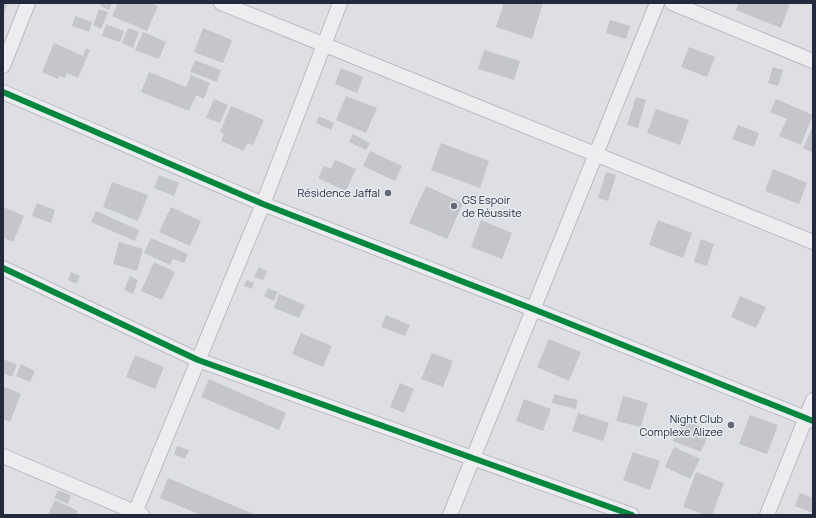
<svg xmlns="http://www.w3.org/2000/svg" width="816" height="518" viewBox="0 0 816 518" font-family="Manrope,sans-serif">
<rect width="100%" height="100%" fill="#dddfe4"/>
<g fill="#c4c6cc">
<polygon points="3,3 8,3 3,15"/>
<polygon points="102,3 112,3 109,10 100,6"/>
<polygon points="118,3 150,3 158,6 147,31 112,16"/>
<polygon points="504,3 543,3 532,39 496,27"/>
<polygon points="739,3 790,3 781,28 736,10"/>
<polygon points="99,9 108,12 101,29 93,25"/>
<polygon points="75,16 92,22 89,32 72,26"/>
<polygon points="610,20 630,26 626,39 606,33"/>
<polygon points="106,24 124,31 120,42 102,36"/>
<polygon points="128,28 139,32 133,48 122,43"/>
<polygon points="203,28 232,40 223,63 194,52"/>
<polygon points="143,32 166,42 159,59 135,50"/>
<polygon points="54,43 83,56 86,48 90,50 78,78 67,73 65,78 59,76 58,79 42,72"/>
<polygon points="689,47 715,57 707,77 681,67"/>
<polygon points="484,50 520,61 514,80 478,69"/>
<polygon points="195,60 221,70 217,82 190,72"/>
<polygon points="773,67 783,70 778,86 768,83"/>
<polygon points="341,68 363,77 357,93 335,84"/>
<polygon points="149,72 186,87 191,75 210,83 204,99 196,95 189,111 141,92"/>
<polygon points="346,96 377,108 366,133 336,120"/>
<polygon points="636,97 646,100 638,128 627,125"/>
<polygon points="214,99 228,105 220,123 206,118"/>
<polygon points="776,99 813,115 801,145 779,136 787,119 770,112"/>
<polygon points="231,106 264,120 253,145 247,143 244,151 221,141 224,134 220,132"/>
<polygon points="656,109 689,120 680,145 647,133"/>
<polygon points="319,116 334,123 331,130 316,123"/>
<polygon points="738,125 759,133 754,147 732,139"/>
<polygon points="813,126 813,153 803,148"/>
<polygon points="353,134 370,143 366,150 349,142"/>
<polygon points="441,143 489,161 480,188 431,170"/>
<polygon points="370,151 402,166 395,181 363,166"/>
<polygon points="335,160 356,169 346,191 318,178 324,166 331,169"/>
<polygon points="773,169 807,183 799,204 765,191"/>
<polygon points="606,172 616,175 608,201 598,198"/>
<polygon points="159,175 179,183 174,196 154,188"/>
<polygon points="112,182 148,195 138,221 103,207"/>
<polygon points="426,186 463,203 447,239 409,223"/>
<polygon points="37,203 55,210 51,223 32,216"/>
<polygon points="3,207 24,216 13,242 3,238"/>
<polygon points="171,207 201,221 190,246 159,232"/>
<polygon points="96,211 139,230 135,241 91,222"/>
<polygon points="481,220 512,233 502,259 471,247"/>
<polygon points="658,220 692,233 683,258 649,245"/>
<polygon points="151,238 188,254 184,263 173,259 170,265 144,253"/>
<polygon points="701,239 714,244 707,266 694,262"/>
<polygon points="119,242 143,249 137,271 113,264"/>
<polygon points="154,262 175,272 162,300 141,291"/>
<polygon points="259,267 267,271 263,280 254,277"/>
<polygon points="71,272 80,276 76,284 68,280"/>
<polygon points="130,276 138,280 133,294 124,290"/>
<polygon points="247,280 254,283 252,289 244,286"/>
<polygon points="268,288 278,292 274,301 264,296"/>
<polygon points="279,294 305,305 299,318 274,308"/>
<polygon points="740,296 766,307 756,328 731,317"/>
<polygon points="386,315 410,325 405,336 381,327"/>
<polygon points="301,333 332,346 323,367 292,354"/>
<polygon points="549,339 581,352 569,381 537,367"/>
<polygon points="432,353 453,361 443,387 421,379"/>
<polygon points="135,355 164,367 155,389 126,377"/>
<polygon points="3,359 17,365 12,377 3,373"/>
<polygon points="21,364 35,371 30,382 16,376"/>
<polygon points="209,379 286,413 279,430 201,397"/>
<polygon points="400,383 414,389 404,413 390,407"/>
<polygon points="3,386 21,394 10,422 3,419"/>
<polygon points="554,394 578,400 576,409 552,403"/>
<polygon points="623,396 648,403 641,427 616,421"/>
<polygon points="524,399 551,409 543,431 516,421"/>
<polygon points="578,413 609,423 603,441 572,431"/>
<polygon points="750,415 778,425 767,454 739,444"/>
<polygon points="683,419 710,431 701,452 673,441"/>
<polygon points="177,446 189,450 185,459 174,454"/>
<polygon points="674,447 700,459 690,479 665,467"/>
<polygon points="633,452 660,461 650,490 623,480"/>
<polygon points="696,472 724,483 712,515 705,515 683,507"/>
<polygon points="168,478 256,515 201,515 160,498"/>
<polygon points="58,490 71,495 68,504 54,498"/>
<polygon points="800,493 813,498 813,513 795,506"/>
<polygon points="55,500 78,511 76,515 48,515"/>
</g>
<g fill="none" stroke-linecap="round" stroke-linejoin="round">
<g stroke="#babcc1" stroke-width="16">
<g id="minor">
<polyline points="221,3 813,242"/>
<polyline points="672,3 813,61"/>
<polyline points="3,66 28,3"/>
<polyline points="3,92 263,204 533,309 813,421"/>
<polyline points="3,268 198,360 632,515"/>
<polyline points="3,456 142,515"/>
<polyline points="134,515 263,204 340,3"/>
<polyline points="450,515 657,3"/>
<polyline points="767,515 813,400"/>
</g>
</g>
<use href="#minor" stroke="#ededf0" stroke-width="14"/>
<g stroke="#e9edf4" stroke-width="8">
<g id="cycleway">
<polyline points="3,92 263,204 533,309 813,421"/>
<polyline points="3,268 198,360 632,515"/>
</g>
</g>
<use href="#cycleway" stroke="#00873e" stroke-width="6"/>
</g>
<g fill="#646978" stroke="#e9edf4" stroke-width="1.5">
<circle cx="388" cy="193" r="4"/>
<circle cx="454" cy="206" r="4"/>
<circle cx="731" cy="425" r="4"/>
</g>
<g text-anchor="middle" stroke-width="3" stroke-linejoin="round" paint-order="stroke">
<g font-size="11" fill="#232a3e" stroke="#e9edf4" text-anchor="end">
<text x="380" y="197">Résidence Jaffal</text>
<text x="462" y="204" text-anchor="start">GS Espoir<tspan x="462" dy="13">de Réussite</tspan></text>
<text x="723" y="423">Night Club<tspan x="723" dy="13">Complexe Alizee</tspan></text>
</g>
</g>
<rect width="816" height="518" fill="none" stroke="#232a3e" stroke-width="8"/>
</svg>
